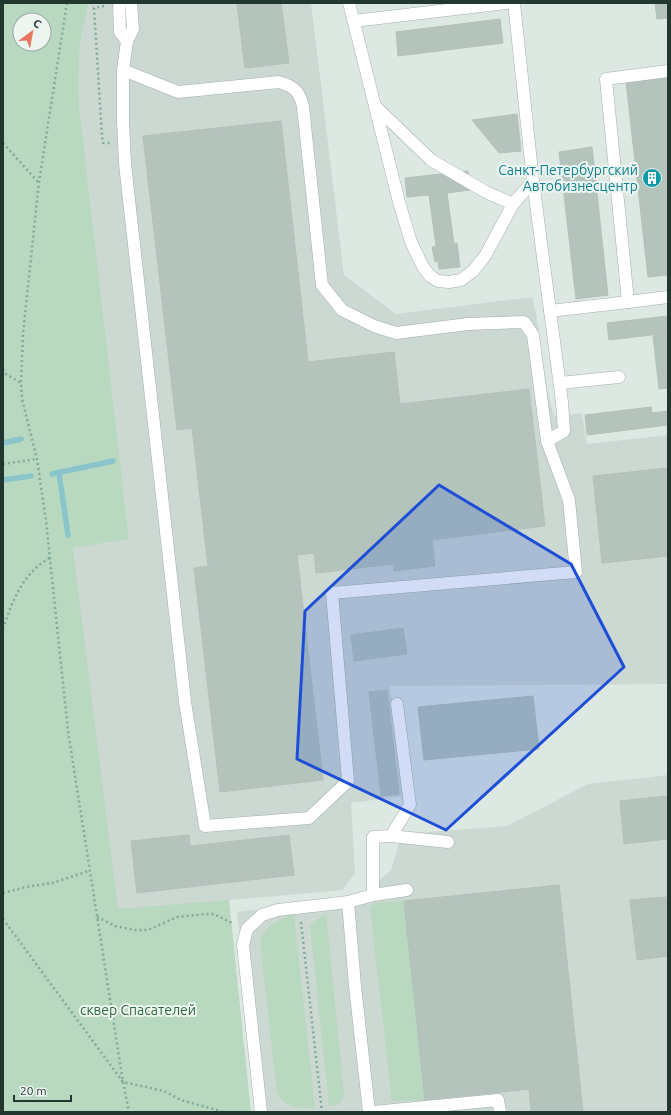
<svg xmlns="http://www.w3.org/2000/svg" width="671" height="1115" viewBox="0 0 671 1115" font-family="Ubuntu,sans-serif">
<rect width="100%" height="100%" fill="#dee8e3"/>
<g fill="#ccd8d2">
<polygon points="77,3 311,3 344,275 396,314 532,297 536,313 547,389 554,417 582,413 587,444 668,435 668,684 390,686 404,796 351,803 355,873 343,890 118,910 73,548 129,539 79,104 75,36"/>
<polygon points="668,775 668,1112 265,1112 237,912 360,898 391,870 402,834 507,826 588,784"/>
</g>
<g fill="#b8d8bf" fill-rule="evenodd">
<path d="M3,3H88C87,15 82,25 81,37C78,59 78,81 79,104L129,539L73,548L118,909L229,900L251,1112H3ZM20,20H44V44H20Z"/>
<polygon points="404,901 425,1100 392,1101 370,908 372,905 375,903"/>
<polygon points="326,913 344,1095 339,1104 329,1106 310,925"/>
<path d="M294,914L315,1108C305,1109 291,1108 283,1101C281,1099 279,1095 277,1093L260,941C268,922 277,922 294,914Z"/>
</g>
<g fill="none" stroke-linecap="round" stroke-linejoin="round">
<g stroke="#89c5ca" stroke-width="5.5">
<polyline points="3,443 21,439"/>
<polyline points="59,473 68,535"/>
<polyline points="52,474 113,461"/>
<polyline points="3,480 31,476"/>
</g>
</g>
<g fill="#b4c3bc" stroke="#b1c1b9">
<polygon points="237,3 281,3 289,63 245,68"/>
<polygon points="655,3 666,3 668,18 657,19"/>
<polygon points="500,19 503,43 398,56 396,32"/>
<polygon points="668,77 668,275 648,277 626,82"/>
<polygon points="517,114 521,151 499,153 472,120"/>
<polygon points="281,121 308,362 394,352 400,404 529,389 545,526 432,540 435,566 394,571 393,564 316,573 314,553 297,555 323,780 220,792 194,568 208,566 192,428 177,430 143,136"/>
<polygon points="592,147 608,295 576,299 559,152"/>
<polygon points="468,171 470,190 447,193 454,244 457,243 460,267 439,269 438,261 435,262 432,247 436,246 429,195 407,197 405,178"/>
<polygon points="668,316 668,333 609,340 607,323"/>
<polygon points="668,334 668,388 659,389 653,336"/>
<polygon points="651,407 652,413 668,411 668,425 587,435 585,415"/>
<polygon points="668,468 668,556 602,563 593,476"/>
<polygon points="403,628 407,654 354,661 351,635"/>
<polygon points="387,690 399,794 381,796 369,692"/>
<polygon points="533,696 539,749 424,760 418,707"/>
<polygon points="668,796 668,839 624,844 620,801"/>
<polygon points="189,835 190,846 289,835 294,875 137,893 131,841"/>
<polygon points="559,885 583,1112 531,1112 529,1089 425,1100 404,901"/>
<polygon points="668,897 668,956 637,960 630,900"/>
</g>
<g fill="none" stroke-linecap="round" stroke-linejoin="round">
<g stroke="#a2afa9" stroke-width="13">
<g id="minor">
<polyline points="119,3 120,32 127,41"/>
<polyline points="349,3 399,202 411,242 423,267 430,276 438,281 449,282 461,280 473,271 485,256 513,204 533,181"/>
<polyline points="514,3 533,181 562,402 564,431 547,441"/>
<polyline points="354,21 506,3"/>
<path d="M123,70L178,92L279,82C294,86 300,92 303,107L322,285L342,310L374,326L396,333L468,324L524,322L533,335L547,441L569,500L576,572L332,593L348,781L309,818L205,826L185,702L125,164L123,121V70L127,41L133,29L131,3"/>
<polyline points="668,71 606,79 628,302 668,297"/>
<polyline points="375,106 431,160 486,192 513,204"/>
<polyline points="550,311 628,302"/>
<polyline points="560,383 619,377"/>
<polyline points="391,836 410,805 397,704"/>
<polyline points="373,895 373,837 391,836 448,842"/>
<polyline points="348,902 355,986 369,1112"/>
<polyline points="261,1112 243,945 247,929 262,915 278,910 348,902 373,895 407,890"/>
<polyline points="373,1112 498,1100 500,1112"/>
</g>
</g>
<g stroke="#81aa9a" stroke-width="2.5" stroke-dasharray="2 3" stroke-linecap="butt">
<polyline points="67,3 39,182 23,334 21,383 22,399 37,459 46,521 68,731 123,1082 129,1112"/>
<polyline points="104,6 94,8 102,136 103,143 110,143"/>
<polyline points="3,143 38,182"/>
<polyline points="3,369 6,374 21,383"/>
<polyline points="3,464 37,459"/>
<path d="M3,629C13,599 23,573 51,557"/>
<polyline points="3,893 26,887 52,883 89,871"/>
<polyline points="97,917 115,926 134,930 148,930 177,917 205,914 214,914 234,924"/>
<polyline points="3,919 123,1082 164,1091 181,1100 224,1112"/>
<polyline points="301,922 322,1112"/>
</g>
<use href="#minor" stroke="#fff" stroke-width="12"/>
</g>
<path fill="#1d4ed8" fill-opacity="0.2" stroke="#1d4ed8" stroke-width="3" stroke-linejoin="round" d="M439,485L571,564L624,667L446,830L297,759L305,611Z"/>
<defs>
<g id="building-disc" transform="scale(1)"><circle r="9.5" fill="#0f9aa8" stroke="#eef5f1"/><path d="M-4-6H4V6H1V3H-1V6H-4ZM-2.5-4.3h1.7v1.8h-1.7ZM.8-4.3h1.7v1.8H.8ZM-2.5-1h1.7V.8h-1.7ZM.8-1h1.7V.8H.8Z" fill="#fff"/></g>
</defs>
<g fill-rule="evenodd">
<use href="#building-disc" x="652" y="178"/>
</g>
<g text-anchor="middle" stroke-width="4" stroke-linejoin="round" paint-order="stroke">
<g font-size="14" fill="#0d838f" stroke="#eef5f1" text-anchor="end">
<text x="638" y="175">Санкт-Петербургский<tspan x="638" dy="16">Автобизнесцентр</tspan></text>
</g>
<g font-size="14" fill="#2e6a41" stroke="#eef5f1">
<text x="138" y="1015">cквер Спасателей</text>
</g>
</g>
<rect width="671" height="1115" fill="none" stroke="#21372f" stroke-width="8"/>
<g transform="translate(32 32) rotate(32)"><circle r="19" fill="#eef5f1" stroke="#9ca9a3"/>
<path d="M0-3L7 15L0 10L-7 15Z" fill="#e7765d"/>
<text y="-6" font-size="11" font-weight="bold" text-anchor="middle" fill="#21372f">С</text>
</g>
<path d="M14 1095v6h57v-6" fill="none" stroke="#21372f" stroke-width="2"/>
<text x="20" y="1095" font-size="12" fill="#21372f" stroke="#eef5f1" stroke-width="3" paint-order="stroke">20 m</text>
</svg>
